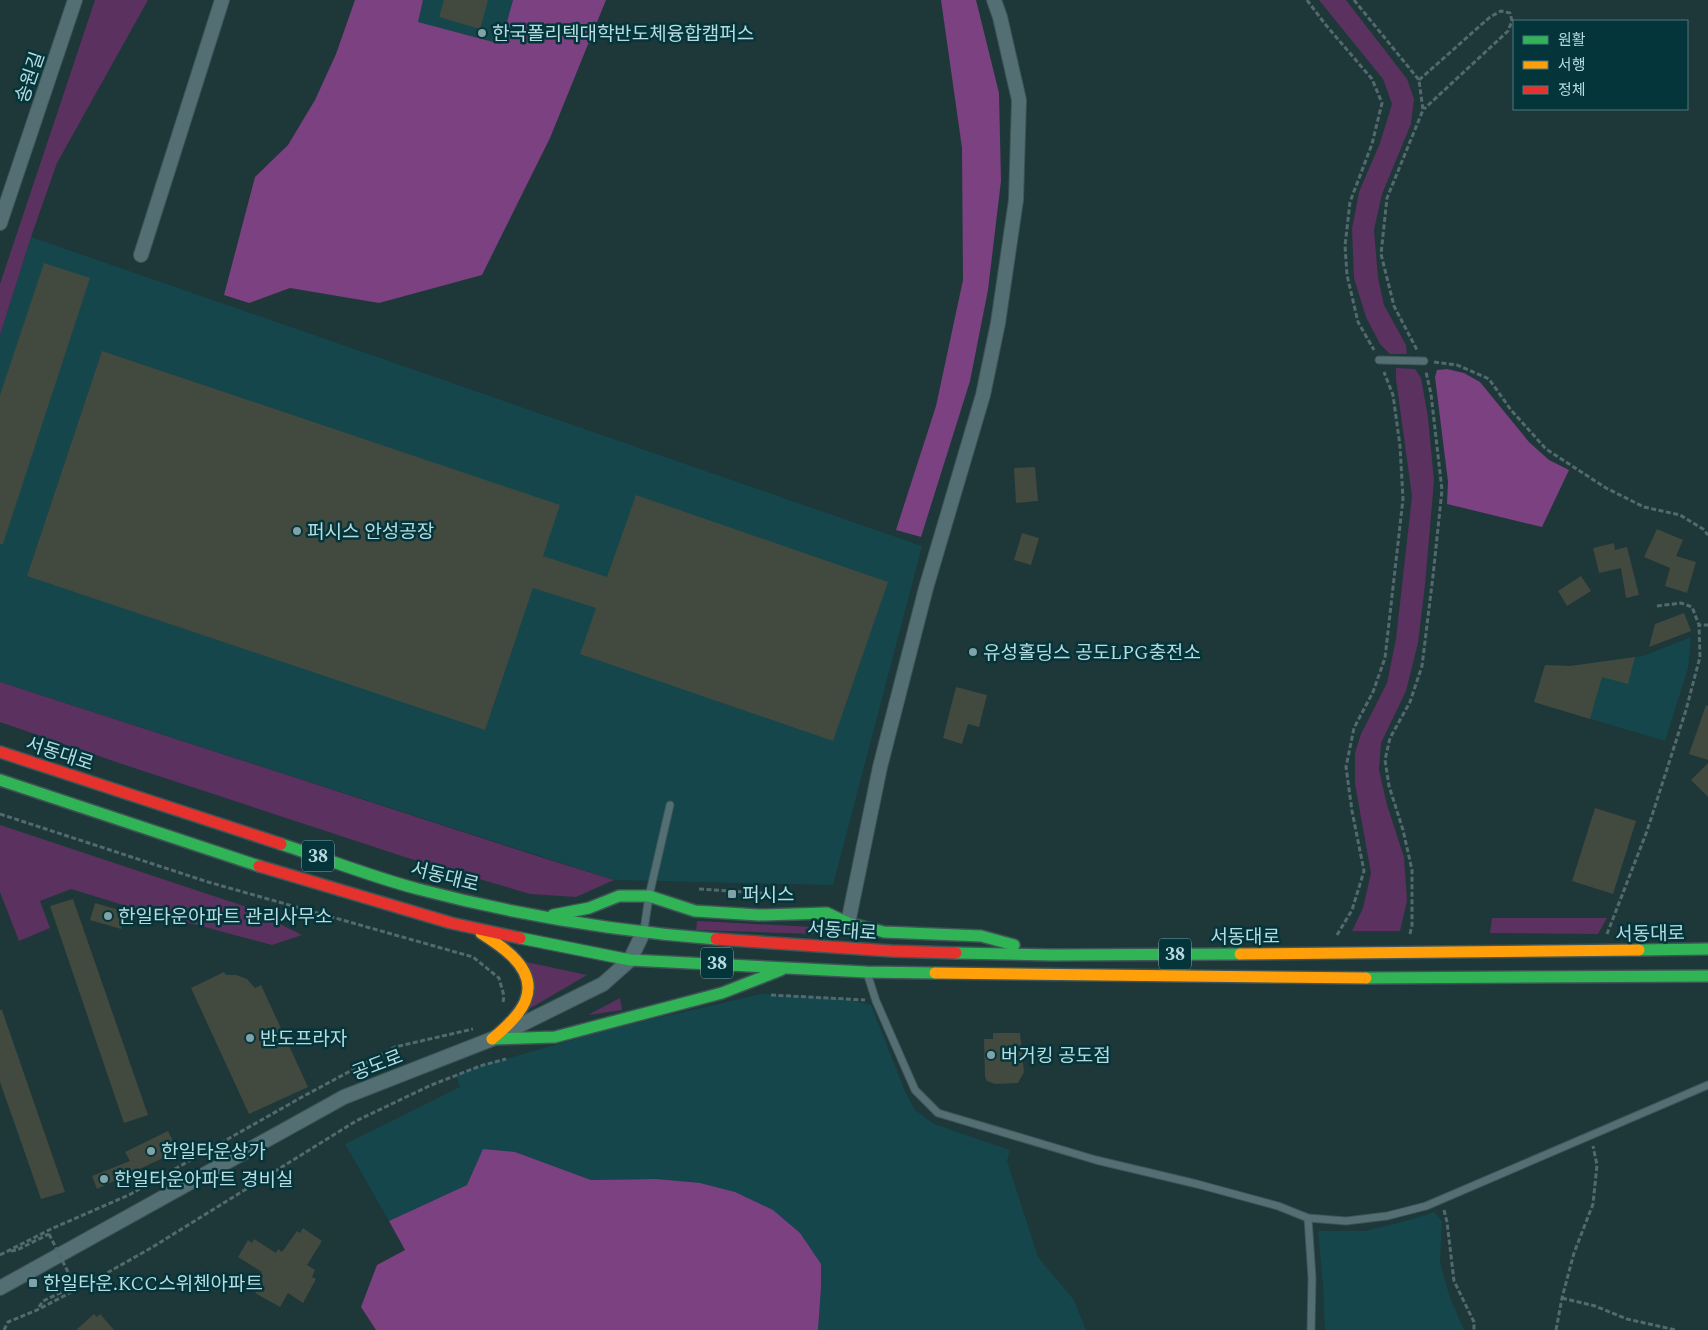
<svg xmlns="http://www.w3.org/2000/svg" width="1708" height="1330" viewBox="0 0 1708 1330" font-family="Spectral,'Noto Sans KR',serif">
<rect width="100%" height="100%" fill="#1e3739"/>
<g fill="#14464c">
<polygon points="423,0 513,0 502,44 417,22"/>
<polygon points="31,237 922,546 833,885 614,880 0,682 0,335"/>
<polygon points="1691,637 1688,668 1665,741 1534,702 1545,665 1570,666 1643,656"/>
<polygon points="761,994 841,998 871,1005 905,1091 915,1110 934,1124 1010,1150 1007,1161 1038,1257 1074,1300 1086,1330 818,1330 821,1288 821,1264 656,1179 591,1180 515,1152 467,1185 389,1221 345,1144 460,1087 456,1075 480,1066 619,1027"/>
<polygon points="1434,1212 1442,1221 1440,1262 1450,1298 1464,1330 1325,1330 1323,1285 1318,1231 1365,1231 1406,1221"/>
</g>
<g fill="#5b315f">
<polygon points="95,0 148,0 57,163 31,237 0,335 0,284"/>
<polygon points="1319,0 1346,0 1407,79 1414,99 1411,124 1382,194 1374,230 1378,278 1384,305 1406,345 1407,354 1390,354 1380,344 1366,317 1354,278 1352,229 1359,192 1380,143 1392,104 1383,79"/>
<polygon points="1396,368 1415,369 1421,378 1428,417 1434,481 1425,585 1418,643 1406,691 1381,743 1379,770 1387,805 1404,857 1407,901 1400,931 1352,931 1363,908 1371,873 1355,784 1355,753 1361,734 1387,683 1396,639 1412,496 1396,379"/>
<polygon points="0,682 537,856 614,880 576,897 530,894 411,859 122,764 0,722"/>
<polygon points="0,825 244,906 302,935 272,945 133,908 71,889 40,901 50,928 19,941 0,892"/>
<polygon points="1492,918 1607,918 1598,934 1490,933"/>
<polygon points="697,921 813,927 826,929 816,934 696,930"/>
<polygon points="517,960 587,975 529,1009"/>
<polygon points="620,998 622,1010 588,1015"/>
</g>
<g fill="#7b4180">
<polygon points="355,0 423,0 418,22 501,44 513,0 606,0 550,138 482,275 379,303 290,288 249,303 224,295 255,177 288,145 315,100 336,54"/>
<polygon points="941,0 976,0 999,93 1001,181 988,290 970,381 921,537 896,530 936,406 963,280 962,148"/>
<polygon points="1447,369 1464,373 1480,382 1529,442 1549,460 1569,470 1542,527 1447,504 1448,482 1435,377 1437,370"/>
<polygon points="483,1149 515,1152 591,1180 656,1179 700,1183 735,1192 773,1210 800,1233 821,1264 821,1288 818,1330 376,1330 361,1307 377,1265 405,1250 389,1221 467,1185"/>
</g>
<g fill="#42493f">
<polygon points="444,0 488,0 480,29 439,17"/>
<polygon points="44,263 90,278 3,544 0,544 0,395"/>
<polygon points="102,351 560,505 543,556 607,577 636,495 888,582 833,741 580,654 596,608 533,588 485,730 27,576"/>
<polygon points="1035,467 1038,501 1016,503 1014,468"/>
<polygon points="1657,529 1683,540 1676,556 1696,562 1687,593 1665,586 1670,568 1644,557"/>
<polygon points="1022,533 1039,538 1031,565 1014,560"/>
<polygon points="1614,543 1615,550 1627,547 1639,595 1626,598 1621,568 1599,573 1593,548"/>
<polygon points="1581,576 1591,591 1567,606 1558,591"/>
<polygon points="1684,613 1691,631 1649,647 1655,624"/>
<polygon points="1635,657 1628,684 1602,677 1590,719 1534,702 1545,665 1570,666"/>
<polygon points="956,687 987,695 979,727 968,724 962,744 943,738"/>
<polygon points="1706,705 1708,706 1708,760 1689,754"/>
<polygon points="1708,763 1708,797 1691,780"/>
<polygon points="1595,808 1636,821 1613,894 1572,881"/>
<polygon points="73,899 148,1115 124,1123 50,906"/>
<polygon points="95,903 126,912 121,929 90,920"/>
<polygon points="224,972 226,975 236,975 247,979 255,988 261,985 308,1087 249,1114 191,988"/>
<polygon points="0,1010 2,1010 65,1192 41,1199 0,1082"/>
<polygon points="993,1033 1020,1033 1024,1072 1018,1083 995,1084 987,1081 985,1077 984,1039 993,1039"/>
<polygon points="168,1131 178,1151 97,1189 92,1176 130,1161 125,1152"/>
<polygon points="303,1228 322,1241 307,1265 315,1270 312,1277 316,1279 303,1303 288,1293 280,1307 255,1293 262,1283 257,1280 262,1272 238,1257 248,1240 252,1243 254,1239 276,1253 278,1249 282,1252 297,1231 300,1233"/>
<polygon points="94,1314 97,1317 100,1314 114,1330 76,1330"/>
</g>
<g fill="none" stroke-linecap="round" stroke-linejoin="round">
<g stroke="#3e5456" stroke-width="9">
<g id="lane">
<polyline points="1379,360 1424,361"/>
<polyline points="644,930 649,896 670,805"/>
<polyline points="868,976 876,1001 915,1090 938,1113 1096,1160 1197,1184 1278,1206 1308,1218 1346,1221 1387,1216 1426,1206 1708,1085"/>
<polyline points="1308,1218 1312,1278 1311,1330"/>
</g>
</g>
<g stroke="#3e5456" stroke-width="16">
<g id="street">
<polyline points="0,223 75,0"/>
<polyline points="141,255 222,0"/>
<polyline points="848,923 880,767 926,588 983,395 998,323 1016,200 1019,100 1000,17 994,0"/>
<polyline points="0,1288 344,1097 492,1039 603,984 630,960 643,933"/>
</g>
</g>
<g stroke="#3e5456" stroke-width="14">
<g id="fast">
<polyline points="0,780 259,866"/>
<path d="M281,844C327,859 372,877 418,889C516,915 615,931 716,939"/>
<polyline points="553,915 589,908 619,896 649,896 695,911 759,915 827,913 848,923 884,932 981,936 1014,945"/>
<polyline points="520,938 630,960 866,972 935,973"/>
<polyline points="1639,950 1708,949"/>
<polyline points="956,953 1053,955 1240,954"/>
<polyline points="1366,978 1708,976"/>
<polyline points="492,1039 555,1037 722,993 781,970"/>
</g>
</g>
<g stroke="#3e5456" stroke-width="14">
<g id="slow">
<path d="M481,933C492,940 503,947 512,956C546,989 520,1016 492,1039"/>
<polyline points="1240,954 1639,950"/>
<polyline points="935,973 1366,978"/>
</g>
</g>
<g stroke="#3e5456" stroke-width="14">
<g id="jam">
<polyline points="0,752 281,844"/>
<polyline points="259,866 451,923 520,938"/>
<polyline points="716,939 891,951 956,953"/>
</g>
</g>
<g stroke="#526a6d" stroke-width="3" stroke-dasharray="5 2.5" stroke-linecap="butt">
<polyline points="1307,0 1325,24 1372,79 1382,103 1372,144 1350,202 1345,246 1347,275 1358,322 1374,350"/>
<polyline points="1354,0 1419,80 1423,110 1387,198 1381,254 1394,306 1417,350"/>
<polyline points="1419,80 1490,17 1501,11 1510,13 1512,21 1508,31 1424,109"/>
<polyline points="1434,362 1457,365 1489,379 1511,410 1546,449 1606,488 1644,507 1680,515 1703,529 1708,535"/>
<polyline points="1657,606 1681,603 1692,607 1699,625 1708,625"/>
<polyline points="0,814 208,882 473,957 499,978 504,996 503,1002"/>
<polyline points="699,889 776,894"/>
<polyline points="1410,934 1412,925 1412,870 1403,830 1389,786 1385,760 1390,738 1410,702 1422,666 1433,576 1442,490 1431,394 1426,372"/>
<polyline points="1607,934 1647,831 1686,710 1700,657 1699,625"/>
<polyline points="1337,935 1352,910 1364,871 1352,811 1346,767 1354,728 1373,692 1385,658 1403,499 1400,446 1393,395 1384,372"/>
<polyline points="771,995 865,1000"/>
<polyline points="1444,1210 1447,1222 1454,1281 1474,1322 1474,1330"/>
<polyline points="11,1251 17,1250 49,1234"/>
<polyline points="0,1255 51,1229 129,1195 302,1097 395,1047 473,1029"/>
<polyline points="1562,1298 1595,1306 1627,1319 1676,1330"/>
<polyline points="39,1307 43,1301 75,1286"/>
<polyline points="4,1330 8,1322 37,1310 91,1282 151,1248 356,1121 429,1086 480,1066 506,1059"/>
<polyline points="1556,1330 1562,1298 1574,1253 1593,1204 1597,1165 1593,1146"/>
</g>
<use href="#lane" stroke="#536f73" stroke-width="7"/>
<use href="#street" stroke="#536f73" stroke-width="14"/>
<use href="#fast" stroke="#30b455" stroke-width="11"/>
<use href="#slow" stroke="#ff9f0a" stroke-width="11"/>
<use href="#jam" stroke="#e5322d" stroke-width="11"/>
<polyline stroke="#526a6d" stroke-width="3" stroke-dasharray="5 2.5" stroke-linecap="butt" points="49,1234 75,1286"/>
</g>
<g fill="#81a2a7" stroke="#04353b" stroke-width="2">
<circle cx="482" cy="33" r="5"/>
<circle cx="297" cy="531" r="5"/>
<circle cx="973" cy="652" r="5"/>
<rect x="727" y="889" width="10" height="10" rx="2.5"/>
<circle cx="108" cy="916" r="5"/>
<circle cx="250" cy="1038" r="5"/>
<circle cx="991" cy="1055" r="5"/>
<circle cx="151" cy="1151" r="5"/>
<circle cx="104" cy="1179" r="5"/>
<rect x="28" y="1278" width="10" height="10" rx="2.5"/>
</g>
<g text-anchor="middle" stroke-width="5" stroke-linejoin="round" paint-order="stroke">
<g fill="#04353b" stroke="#81aab0" stroke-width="1">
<rect x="302" y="840.5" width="32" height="31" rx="4"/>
<rect x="1159" y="938.5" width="32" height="31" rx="4"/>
<rect x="701" y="947.5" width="32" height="31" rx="4"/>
</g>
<g font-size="18" font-weight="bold" fill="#b6dce2">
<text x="318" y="862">38</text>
<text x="1175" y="960">38</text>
<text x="717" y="969">38</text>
</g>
<g font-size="19" fill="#b6dce2" stroke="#04353b" text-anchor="start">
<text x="492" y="40">한국폴리텍대학반도체융합캠퍼스</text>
<text x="307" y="538">퍼시스 안성공장</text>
<text x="983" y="659">유성홀딩스 공도LPG충전소</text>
<text x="742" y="901">퍼시스</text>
<text x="118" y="923">한일타운아파트 관리사무소</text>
<text x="260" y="1045">반도프라자</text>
<text x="1001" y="1062">버거킹 공도점</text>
<text x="161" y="1158">한일타운상가</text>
<text x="114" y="1186">한일타운아파트 경비실</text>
<text x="43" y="1290">한일타운.KCC스위첸아파트</text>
</g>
<g font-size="19" fill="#b6dce2" stroke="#04353b">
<text transform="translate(29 77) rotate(-71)" y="7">송원길</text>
<text transform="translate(60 753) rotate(18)" y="7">서동대로</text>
<text transform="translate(445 876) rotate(14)" y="7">서동대로</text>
<text transform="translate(842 930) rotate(4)" y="7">서동대로</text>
<text transform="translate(1650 933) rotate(-1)" y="7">서동대로</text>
<text x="1245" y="943">서동대로</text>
<text transform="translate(377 1064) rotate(-21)" y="7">공도로</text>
</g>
</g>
<rect x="1513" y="20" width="175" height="90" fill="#04353b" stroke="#4b787e"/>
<rect x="1523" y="36" width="25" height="8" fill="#30b455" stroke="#4b787e"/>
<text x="1558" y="45" font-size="15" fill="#b6dce2">원활</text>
<rect x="1523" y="61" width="25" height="8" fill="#ff9f0a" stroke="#4b787e"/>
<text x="1558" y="70" font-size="15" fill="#b6dce2">서행</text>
<rect x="1523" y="86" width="25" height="8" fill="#e5322d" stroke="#4b787e"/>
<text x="1558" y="95" font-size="15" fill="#b6dce2">정체</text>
</svg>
